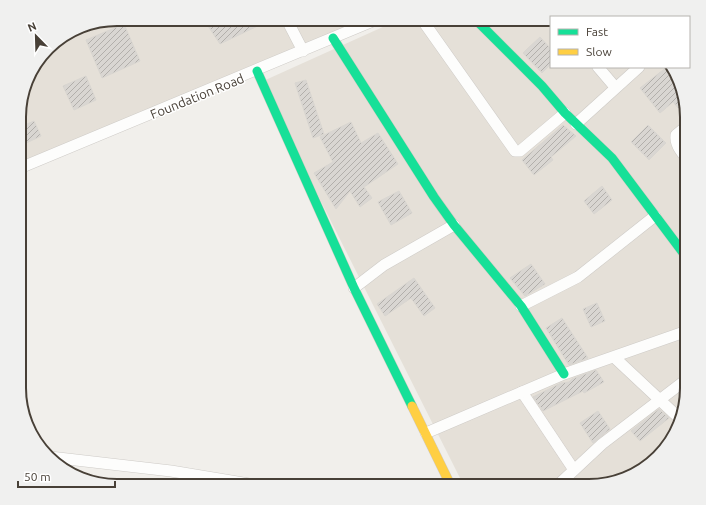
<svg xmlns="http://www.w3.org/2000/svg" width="706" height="505" viewBox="0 0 706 505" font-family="Ubuntu,sans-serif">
<defs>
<pattern id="building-hatch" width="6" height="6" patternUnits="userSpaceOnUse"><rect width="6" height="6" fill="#d9d6d2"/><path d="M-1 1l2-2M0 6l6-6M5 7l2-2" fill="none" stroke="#b2afab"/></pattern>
</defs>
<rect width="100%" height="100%" fill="#f1efeb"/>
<g fill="#e5e0d8">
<polygon points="551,20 551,67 672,67 677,73 687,110 687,395 667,448 633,476 590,486 464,486 261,82 396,21"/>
<polygon points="370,21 20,170 20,104 32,68 52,43 85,24"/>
</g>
<g fill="url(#building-hatch)" stroke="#d9d6d1">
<polygon points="266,22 220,44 206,23 211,23"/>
<polygon points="124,24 140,61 102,78 86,40"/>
<polygon points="540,37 551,49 551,64 542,73 523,53"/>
<polygon points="667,67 679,82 687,110 687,118 673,102 660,113 640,88"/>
<polygon points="86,76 96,100 74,110 63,86"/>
<polygon points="306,80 324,134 313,138 295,83"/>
<polygon points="34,121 41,136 20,146 20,127"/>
<polygon points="351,122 361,143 378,133 398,164 364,187 372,198 360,207 350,191 336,209 314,173 333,162 320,137"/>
<polygon points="563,125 576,136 551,157 553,160 534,175 522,160"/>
<polygon points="648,125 666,143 649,160 631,142"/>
<polygon points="602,186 612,200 594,214 584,201"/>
<polygon points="399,191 412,213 391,225 378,202"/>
<polygon points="531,264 545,284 525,296 510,278"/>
<polygon points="414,278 435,308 424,316 411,298 385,316 377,304"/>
<polygon points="597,303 605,321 591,327 583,309"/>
<polygon points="562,318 573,335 588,358 569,365 546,328"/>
<polygon points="596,370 604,382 584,393 583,391 543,411 533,397 561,383 569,382 572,379"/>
<polygon points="659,409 669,418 640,441 631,431"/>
<polygon points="598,411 610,429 593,443 580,423"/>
</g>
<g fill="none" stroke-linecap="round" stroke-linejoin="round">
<g stroke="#cecbc7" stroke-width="12">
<g id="street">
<polyline points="423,21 515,151 520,151 565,113"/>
<polyline points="288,22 303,51"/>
<polyline points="598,67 615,87"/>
<polyline points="576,124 639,67"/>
<path d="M687,126L676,135C675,145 681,151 687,159"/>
<polyline points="20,168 373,21"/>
<polyline points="354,288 384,265 454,225"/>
<polyline points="521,306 578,277 655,216"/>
<polyline points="615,358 678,417"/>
<polyline points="522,392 574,470"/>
<polyline points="426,433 564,374 687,331"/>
<polyline points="50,457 171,471 262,486"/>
<polyline points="557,486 602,444 687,379"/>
</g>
</g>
<g stroke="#d0cbc2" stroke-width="10">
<g id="fast">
<polyline points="476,20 542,86 565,113 612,158 687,258"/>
<polyline points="333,38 434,197 454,225 521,306 564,374"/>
<polyline points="257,71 354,288 412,406"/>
</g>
</g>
<g stroke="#d0cbc2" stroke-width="10">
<polyline id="slow" points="412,406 451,486"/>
</g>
<use href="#street" stroke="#fdfdfc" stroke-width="11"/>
<use href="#fast" stroke="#16e098" stroke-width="9"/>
<use href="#slow" stroke="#ffcf43" stroke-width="9"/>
</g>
<g text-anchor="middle" stroke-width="3" stroke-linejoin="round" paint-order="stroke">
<g font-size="13" fill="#484037" stroke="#fff">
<text transform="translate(197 96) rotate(-22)" y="5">Foundation Road</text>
</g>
</g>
<path d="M0 0H706V505H0ZM117 26H589A91 91 0 0 1 680 117V388A91 91 0 0 1 589 479H117A91 91 0 0 1 26 388V117A91 91 0 0 1 117 26Z" fill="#f0f0ef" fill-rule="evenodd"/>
<path fill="none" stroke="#484037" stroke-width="2" d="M117 26H589A91 91 0 0 1 680 117V388A91 91 0 0 1 589 479H117A91 91 0 0 1 26 388V117A91 91 0 0 1 117 26Z"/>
<rect x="550" y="16" width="140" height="52" fill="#ffffff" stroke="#b6b3af"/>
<rect x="558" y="29" width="20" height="6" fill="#16e098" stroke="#b6b3af"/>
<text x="586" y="36" font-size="12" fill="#484037">Fast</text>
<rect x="558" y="49" width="20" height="6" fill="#ffcf43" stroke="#b6b3af"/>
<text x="586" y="56" font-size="12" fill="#484037">Slow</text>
<g transform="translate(36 36) rotate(337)" stroke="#ffffff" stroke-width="3" paint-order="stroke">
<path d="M0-3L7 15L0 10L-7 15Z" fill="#484037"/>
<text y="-6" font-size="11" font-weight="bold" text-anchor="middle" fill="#484037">N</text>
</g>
<path d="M18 481v6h97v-6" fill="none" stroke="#484037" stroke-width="2"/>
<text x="24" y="481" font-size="12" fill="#484037" stroke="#ffffff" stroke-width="3" paint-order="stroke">50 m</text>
</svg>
